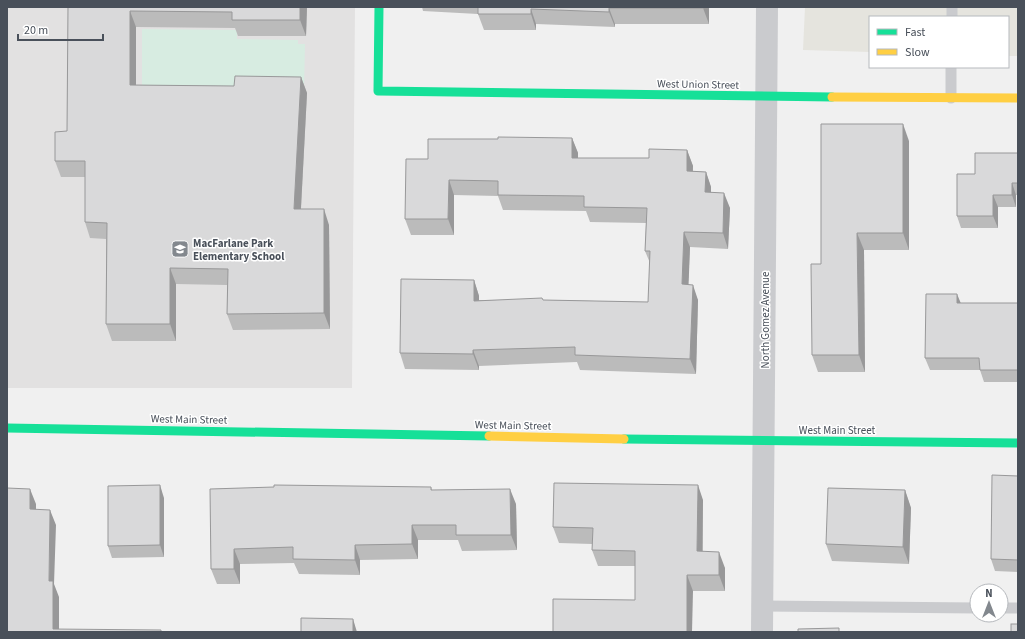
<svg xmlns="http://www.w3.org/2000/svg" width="1025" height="639" viewBox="0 0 1025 639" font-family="'Source Sans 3',sans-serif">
<rect width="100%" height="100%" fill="#f0f0f0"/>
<polygon fill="#e5e4de" points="805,7 1018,7 1018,56 1008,56 1008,17 870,17 870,52 803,50"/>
<polygon fill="#e2e1e1" points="7,7 355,7 352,388 7,388"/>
<polygon fill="#d7ece1" points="142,29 237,30 237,39 298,40 298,44 305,44 304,91 237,91 142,100"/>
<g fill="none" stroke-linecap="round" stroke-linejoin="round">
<g stroke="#cacbce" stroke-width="11">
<polyline points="952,17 952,7"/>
<polyline points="951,98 951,67"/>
<polyline points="763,606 977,608"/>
<polyline points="1001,608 1018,608"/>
</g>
<polyline stroke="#cacbce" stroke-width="22" points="762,632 767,7"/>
<g stroke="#16e098" stroke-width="9">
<polyline points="379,7 378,91 832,97"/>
<polyline points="7,428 489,436"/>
<polyline points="624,439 1018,443"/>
</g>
<g stroke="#ffcf43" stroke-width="9">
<polyline points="832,97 1018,98"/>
<polyline points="489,436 624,439"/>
</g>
</g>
<g fill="#bbb">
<polygon points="68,7 307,7 306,36 238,36 235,28 136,27 136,85 234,86 301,77 307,93 301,209 329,225 330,329 233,330 227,314 227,285 176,284 176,341 112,341 106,324 106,239 90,238 85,222 85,177 61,177 55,161 67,131"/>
<polygon points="422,7 709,7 709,24 615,24 615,27 536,24 536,30 484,30 478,14 423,11"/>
<polygon points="572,138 578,153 578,158 649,158 687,150 693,166 693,171 706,172 711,187 711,192 730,208 728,249 690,247 688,284 698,300 696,374 580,370 577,362 479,366 479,370 405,369 400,353 474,280 479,296 479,300 543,300 648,302 650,263 645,251 646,223 590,222 586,211 503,210 498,196 454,195 454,235 411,235 405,219 428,159 498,139"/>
<polygon points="909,141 909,250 864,250 865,372 818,372 812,355 821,264"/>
<polygon points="1018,153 1018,195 1016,195 1016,207 998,207 998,228 961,228 957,216 975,174"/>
<polygon points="961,303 1018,303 1018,382 984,382 980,370 930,370 925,358"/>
<polygon points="1018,476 1018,572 995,571 991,559"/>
<polygon points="431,487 432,490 516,504 517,550 462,551 458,540 418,540 418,559 360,560 360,575 299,574 294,563 240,564 240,584 217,584 211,569 210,489"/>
<polygon points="905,490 911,508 909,564 832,561 826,544"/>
<polygon points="164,498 164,557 112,558 108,546"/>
<polygon points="703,500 703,551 725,568 725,591 693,591 635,600 635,566 598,566 592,550 592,544 559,543 553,527"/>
</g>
<g fill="#989899">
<polygon points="300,7 307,7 306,36 300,20"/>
<polygon points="703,7 709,7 709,24 703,8"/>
<polygon points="609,8 615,24 615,27 609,12"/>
<polygon points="531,9 536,24 536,30 531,14"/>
<polygon points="130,11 136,27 136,101 130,85"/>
<polygon points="301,77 307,93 300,225 294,209"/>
<polygon points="903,124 909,141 909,250 903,233"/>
<polygon points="572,138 578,153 578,173 572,158"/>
<polygon points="687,150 693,166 692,186 687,171"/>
<polygon points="706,172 711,187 711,207 705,192"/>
<polygon points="449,180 454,195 454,235 448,219"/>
<polygon points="1012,183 1016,195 1016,207 1012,195"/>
<polygon points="724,193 730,208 728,249 723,233"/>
<polygon points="993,195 998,207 998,228 993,216"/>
<polygon points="324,209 329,225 330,329 324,313"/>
<polygon points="684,232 690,247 688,299 682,284"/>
<polygon points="857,233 864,250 865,372 859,355"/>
<polygon points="170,268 176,284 176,341 170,324"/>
<polygon points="474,280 479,296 479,316 474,301"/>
<polygon points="693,285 698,300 696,374 690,359"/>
<polygon points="957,294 962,306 957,303"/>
<polygon points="473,350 479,366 479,370 473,354"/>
<polygon points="160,485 164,498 164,557 160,545"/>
<polygon points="698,485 703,500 702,567 697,551"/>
<polygon points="30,489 36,504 36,524 30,509"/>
<polygon points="510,489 516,504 517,550 511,535"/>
<polygon points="905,490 911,508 909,564 903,547"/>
<polygon points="50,510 56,525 54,584 59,597 59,632 53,629 49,581"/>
<polygon points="412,525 418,540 418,559 412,544"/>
<polygon points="355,545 360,560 360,575 355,560"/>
<polygon points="234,549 240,564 240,584 234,569"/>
<polygon points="719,552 725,568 725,591 719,575"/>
<polygon points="687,575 693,591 692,632 687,632"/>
<polygon points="353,619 357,632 353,632"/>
</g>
<g fill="#d9d9da" stroke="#989899">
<polygon points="68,7 300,7 300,20 232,20 232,12 130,11 130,85 234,86 235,76 301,77 294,209 324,209 324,313 227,314 228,269 170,268 170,324 106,324 107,223 85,222 85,161 55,161 55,132 67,131"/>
<polygon points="478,7 703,7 703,8 609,8 609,12 531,9 531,14 478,14"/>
<polygon points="821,124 903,124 903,233 857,233 859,355 812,355 811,264 821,264"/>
<polygon points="498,137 572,138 572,158 649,158 649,149 687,150 687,171 706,172 705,192 724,193 723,233 684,232 682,284 693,285 690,359 575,355 575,347 473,350 473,354 400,353 401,279 474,280 474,301 542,298 543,300 648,302 650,251 645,251 647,208 584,207 584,196 498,195 498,181 449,180 448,219 405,219 406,159 428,159 428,139 498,139"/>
<polygon points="975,153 1018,153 1018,183 1012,183 1012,195 993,195 993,216 957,216 957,174 975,174"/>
<polygon points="926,294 957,294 957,303 1018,303 1018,370 980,370 979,358 925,358"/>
<polygon points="992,475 1018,476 1018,560 991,559"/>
<polygon points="554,483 698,485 697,551 719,552 719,575 687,575 687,632 553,632 553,599 635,600 635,551 592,550 593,528 553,527"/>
<polygon points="160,485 160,545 108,546 108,486"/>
<polygon points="274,485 431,487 431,490 510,489 511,535 456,535 456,525 412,525 412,544 355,545 355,560 293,559 293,547 234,549 234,569 211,569 210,489 274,487"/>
<polygon points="7,488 30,489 30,509 50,510 49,581 53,581 53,629 161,630 161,632 7,632"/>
<polygon points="828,488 905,490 903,547 826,544"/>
<polygon points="301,618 353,619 353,632 301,632"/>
<rect x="1011" y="624" width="7" height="8"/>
<polygon points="839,628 839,632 798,632 798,629"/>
</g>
<defs>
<g id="school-square" transform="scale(0.9)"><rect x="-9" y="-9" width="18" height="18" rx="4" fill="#83888e" stroke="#fff"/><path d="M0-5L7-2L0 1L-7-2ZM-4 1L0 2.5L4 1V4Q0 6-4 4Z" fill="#fff"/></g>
</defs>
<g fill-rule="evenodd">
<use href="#school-square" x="180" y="249"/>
</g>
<g text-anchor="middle" stroke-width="3" stroke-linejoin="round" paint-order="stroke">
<g font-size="11" fill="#49505a" stroke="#fff">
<text transform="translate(698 84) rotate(1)" y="4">West Union Street</text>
<text transform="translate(765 320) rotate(-90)" y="4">North Gomez Avenue</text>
<text transform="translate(189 419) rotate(1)" y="4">West Main Street</text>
<text transform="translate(513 425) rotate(1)" y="4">West Main Street</text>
<text x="837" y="434">West Main Street</text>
</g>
<g font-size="11" font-weight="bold" fill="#49505a" stroke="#fff" text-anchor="start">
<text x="193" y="247">MacFarlane Park<tspan x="193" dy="13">Elementary School</tspan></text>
</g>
</g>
<rect width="1025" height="639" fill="none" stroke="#49505a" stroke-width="16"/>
<rect x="869" y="16" width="140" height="52" fill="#ffffff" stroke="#b6b9bd"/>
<rect x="877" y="29" width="20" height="6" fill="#16e098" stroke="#b6b9bd"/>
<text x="905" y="36" font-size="12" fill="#49505a">Fast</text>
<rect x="877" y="49" width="20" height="6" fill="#ffcf43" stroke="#b6b9bd"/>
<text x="905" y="56" font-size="12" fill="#49505a">Slow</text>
<g transform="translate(989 603)"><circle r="19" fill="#ffffff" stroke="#b6b9bd"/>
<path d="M0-3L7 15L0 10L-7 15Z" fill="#83888e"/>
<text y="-6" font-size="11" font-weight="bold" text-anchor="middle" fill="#49505a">N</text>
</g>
<path d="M18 34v6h85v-6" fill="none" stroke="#49505a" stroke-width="2"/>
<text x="24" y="34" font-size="12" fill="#49505a" stroke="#ffffff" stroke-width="3" paint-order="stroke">20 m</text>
</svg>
